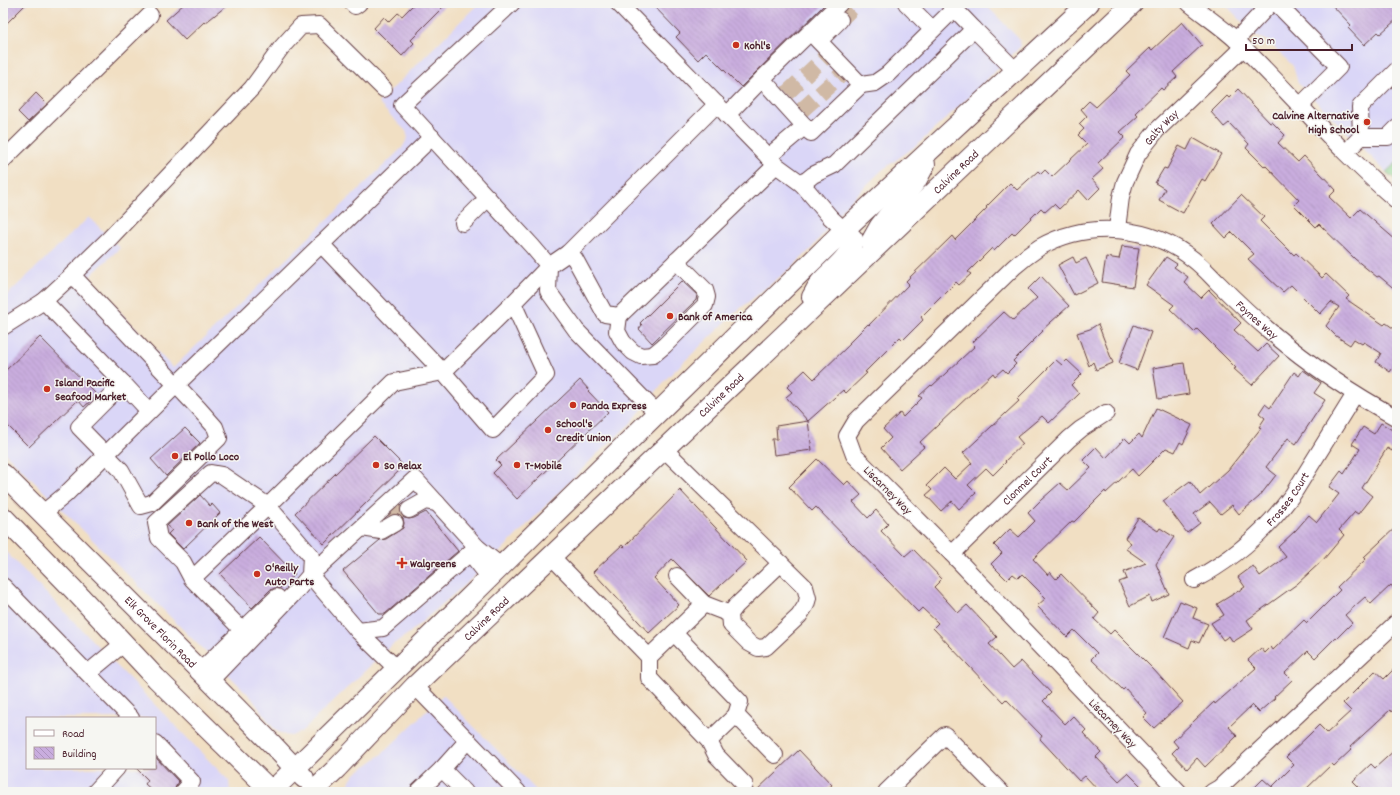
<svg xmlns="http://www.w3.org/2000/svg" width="1400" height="795" viewBox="0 0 1400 795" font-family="Dekko,sans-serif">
<defs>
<pattern id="building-back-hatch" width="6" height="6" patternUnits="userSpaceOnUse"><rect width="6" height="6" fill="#c9adde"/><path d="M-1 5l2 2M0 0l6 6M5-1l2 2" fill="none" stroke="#ae94bf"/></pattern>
</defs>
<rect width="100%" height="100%" fill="#f6f6f2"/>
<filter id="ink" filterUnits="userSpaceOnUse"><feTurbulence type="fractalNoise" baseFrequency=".025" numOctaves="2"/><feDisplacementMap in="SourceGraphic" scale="8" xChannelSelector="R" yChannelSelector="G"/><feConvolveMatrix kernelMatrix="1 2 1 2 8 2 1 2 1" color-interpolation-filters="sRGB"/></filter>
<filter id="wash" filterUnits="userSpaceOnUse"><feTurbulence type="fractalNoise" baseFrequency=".012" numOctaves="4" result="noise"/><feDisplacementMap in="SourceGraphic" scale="16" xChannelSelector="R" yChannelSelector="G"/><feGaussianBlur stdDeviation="0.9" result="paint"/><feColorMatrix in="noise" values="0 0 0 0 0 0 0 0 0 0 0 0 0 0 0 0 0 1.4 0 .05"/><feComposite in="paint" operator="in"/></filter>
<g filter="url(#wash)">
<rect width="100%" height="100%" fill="#f1dfc3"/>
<g fill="#dad6f7" fill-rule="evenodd">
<polygon points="479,3 984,3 1019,39 1021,46 968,98 917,145 882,170 844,207 811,249 791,268 737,311 668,377 630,424 595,456 486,566 408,634 392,645 301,732 291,736 285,735 275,730 251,697 3,451 3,299 89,217 120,248 88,278 173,368 402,148 408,138 406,131 378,103"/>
<polygon points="1224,3 1397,3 1397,162 1386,172 1298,83 1293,66 1268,41 1256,36"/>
<path d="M3,549L229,781L230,792H3ZM27,718H155V768H27Z"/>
<polygon points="443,695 538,792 349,792 348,788 350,780 356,773 382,754"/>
</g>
<polygon fill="#8cd28b" stroke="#6b785b" points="1397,162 1397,181 1386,172"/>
<g id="blocks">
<g fill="url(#building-back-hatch)">
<polygon points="3,3 27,3 3,27"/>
<polygon points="185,3 230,3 205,23 204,22 185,40 166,20"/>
<polygon points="415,3 447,3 418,32 418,33 411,40 414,43 402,56 374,28 384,17 389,22 398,13 402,16"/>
<polygon points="651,3 826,3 741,87 706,52 698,60 676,37 680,33"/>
<polygon points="1330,3 1397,3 1397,19 1380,34 1378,32 1364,45 1348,28 1351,25"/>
<polygon points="1182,22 1202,45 1173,72 1177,77 1163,90 1161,88 1135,113 1138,116 1120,132 1125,137 1098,163 1103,169 1092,179 1100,188 1088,200 1079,190 1059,209 1054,204 1045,212 1041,208 1014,235 1012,233 994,251 992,248 968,272 971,274 959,285 956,282 921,317 923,320 903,340 900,337 865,372 867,373 846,393 843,390 808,421 812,450 774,455 772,439 777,439 776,426 808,421 786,397 792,392 787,387 805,370 814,379 850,344 849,343 868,324 869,325 909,284 906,281 952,236 955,240 987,208 986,207 1010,183 1017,190 1038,171 1041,174 1045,170 1052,177 1087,144 1078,135 1084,129 1079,124 1087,116 1081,109 1089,101 1096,107 1130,75 1126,71 1150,48 1152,50"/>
<polygon points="1238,89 1270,123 1272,122 1285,135 1278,143 1298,162 1304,156 1336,190 1329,197 1351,218 1360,209 1397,241 1397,291 1379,276 1377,277 1355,259 1319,224 1316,227 1294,205 1299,200 1266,166 1265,167 1246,148 1249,144 1229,123 1224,127 1211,112 1227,96 1229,98"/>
<polygon points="36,93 47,104 28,122 18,112"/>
<polygon points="1193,138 1221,154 1205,181 1202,179 1183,213 1159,200 1165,189 1155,183 1164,168 1167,169 1179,146 1187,150"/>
<polygon points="1241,195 1264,217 1260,221 1294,255 1296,253 1322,278 1326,274 1349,296 1346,299 1384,325 1386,323 1397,331 1397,362 1390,372 1376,362 1381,353 1364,342 1362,344 1354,339 1350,345 1336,336 1326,326 1339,307 1331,302 1320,314 1291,285 1283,292 1248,259 1254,254 1232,232 1226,238 1213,224"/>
<polygon points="1122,246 1139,248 1133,287 1102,282 1106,257 1119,259"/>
<polygon points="1073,257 1076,263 1086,258 1098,283 1074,295 1058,265"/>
<polygon points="1166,257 1177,264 1174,267 1188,277 1184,282 1201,298 1209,290 1241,323 1234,330 1258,352 1266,344 1279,356 1252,385 1234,369 1236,368 1197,329 1194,332 1170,309 1174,305 1146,285"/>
<polygon points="1041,276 1069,306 1042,330 1043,331 1013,361 1016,364 1007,373 1003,369 995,376 993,373 920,442 924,447 900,469 881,448 891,438 883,429 900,413 903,417 922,398 919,396 931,385 932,386 975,346 972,343 1004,312 1013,320 1037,298 1028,289"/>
<polygon points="682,281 697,295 696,300 652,343 639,329 642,325 640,323"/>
<polygon points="1098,324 1113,363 1096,370 1093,362 1089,366 1077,333 1090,329"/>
<polygon points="1134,325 1151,332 1137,370 1119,363"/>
<polygon points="40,337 97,395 84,407 78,400 29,447 3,421 3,373"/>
<polygon points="1056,360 1062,365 1067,360 1082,374 1071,385 1079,394 1049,423 1042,416 1017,437 1023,444 1005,461 1006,462 993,475 986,468 968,485 976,493 959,509 952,501 941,511 926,495 932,490 927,485 944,468 955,479 972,463 963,453 1019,401 1017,399"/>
<polygon points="1184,363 1189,394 1158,399 1153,368"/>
<polygon points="1303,370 1321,383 1314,393 1325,400 1296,444 1288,438 1266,467 1276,475 1259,497 1239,514 1232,505 1221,514 1210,502 1194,514 1200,523 1187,533 1163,501 1190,481 1200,495 1228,470 1261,428 1259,427 1265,418 1259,413 1265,404 1270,408 1294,372 1299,376"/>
<polygon points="580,380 589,390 588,391 608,412 517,499 493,473 501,465 496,460"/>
<polygon points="1156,408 1192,425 1183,444 1180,442 1175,452 1166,448 1138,476 1132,469 1106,493 1105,491 1074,522 1072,521 1033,559 1048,575 1050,572 1056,579 1061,574 1099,613 1094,619 1110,634 1114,630 1153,669 1183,702 1154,728 1143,717 1147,713 1125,688 1123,690 1091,659 1097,653 1074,630 1067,637 1037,606 1046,598 1022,574 1018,578 1013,574 1007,580 991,564 1002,553 994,545 1010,529 1019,537 1035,521 1028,513 1041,500 1060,483 1068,490 1091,468 1083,460 1096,447 1106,458 1125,438 1130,443 1139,434 1142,438"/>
<polygon points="1381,423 1397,433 1397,442 1392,451 1387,448 1362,488 1372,496 1358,514 1355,512 1339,530 1344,535 1323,560 1297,584 1247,620 1253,629 1233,642 1229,636 1223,640 1211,623 1224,615 1217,604 1245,587 1238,577 1253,566 1260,576 1286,557 1278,547 1296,530 1309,515 1317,522 1339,494 1329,487 1341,471 1344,474 1360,449 1352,444 1363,427 1374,434"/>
<polygon points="185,428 200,443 166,476 151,459"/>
<polygon points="374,436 404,466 324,544 295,513"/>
<polygon points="817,459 844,485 848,481 861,495 853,502 868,518 876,510 888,524 881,531 905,556 913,549 942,579 934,587 958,613 967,605 997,637 989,644 1012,669 1021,661 1051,693 1043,701 1065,724 1073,716 1086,730 1083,733 1101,752 1096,757 1119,781 1128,773 1141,786 1135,792 1100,792 1085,776 1079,781 1040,739 1042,736 1006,699 1003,702 933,628 938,623 922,608 918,612 816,507 812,511 789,487"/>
<polygon points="680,490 747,561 709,596 672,559 654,578 679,605 649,633 593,572 622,545 624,547"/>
<polygon points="200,495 210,506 212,504 220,513 183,549 168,534 172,530 167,526"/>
<polygon points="401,505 400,510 401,514 404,518 409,519 414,518 426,512 458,551 385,614 379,614 343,571 380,540 386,539 403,528 404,523 403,519 400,515 395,514 389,515"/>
<polygon points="1138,518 1158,531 1160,528 1174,537 1156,564 1169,594 1152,602 1150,596 1130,606 1119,582 1127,579 1124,572 1146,563 1126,549 1131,543 1125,538"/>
<polygon points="1397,526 1397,592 1391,585 1371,604 1365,597 1345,615 1352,623 1336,639 1335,638 1315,658 1308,651 1285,673 1292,680 1274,697 1275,698 1259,712 1252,705 1229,727 1237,736 1205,767 1197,758 1187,769 1172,753 1178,747 1173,741 1214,702 1215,704 1256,668 1248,660 1261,648 1265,653 1271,647 1273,650 1304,620 1307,623 1340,590 1337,587 1366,559 1364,557"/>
<polygon points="259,537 295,574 280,588 275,588 270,590 252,608 220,574"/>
<polygon points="1180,601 1197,608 1193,618 1208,624 1199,643 1192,640 1189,648 1164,637"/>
<polygon points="1397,666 1397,706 1391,712 1390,710 1350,747 1352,749 1334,766 1332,764 1303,792 1250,792 1263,779 1272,787 1294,765 1286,757 1310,734 1319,725 1327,733 1351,711 1343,703 1375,671 1384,679"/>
<polygon points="1397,748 1397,789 1393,792 1364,792 1353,781 1371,764 1375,768"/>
<polygon points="799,750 832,785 824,792 755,792"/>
<polygon points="155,757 179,782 176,786 174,792 154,792 145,784 148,780 136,768 155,768"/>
</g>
</g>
</g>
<g filter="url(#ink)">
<use href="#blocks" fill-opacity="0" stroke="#633c42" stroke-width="1"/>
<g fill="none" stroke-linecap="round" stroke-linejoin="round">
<g stroke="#d0b9a5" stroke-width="16" stroke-dasharray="16 8" stroke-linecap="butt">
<polyline points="840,20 857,3"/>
<polyline points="787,93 824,58"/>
<polyline points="802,110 841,75"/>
<polyline points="390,518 405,505"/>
</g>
<g stroke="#633c42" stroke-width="18">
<g id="minor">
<polyline points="352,3 355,6 359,3"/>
<polyline points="512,3 402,105 532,246 549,266 548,291 576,330 658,414"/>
<polyline points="618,3 776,165 802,184"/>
<polyline points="906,3 932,29"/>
<path d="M1189,3C1205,16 1222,27 1237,41C1291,94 1340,152 1397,201"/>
<polyline points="1276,3 1339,67 1300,106"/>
<polyline points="974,29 1016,71"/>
<polyline points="810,32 861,85 811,133 762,79 840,3"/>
<polyline points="1236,40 1271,3"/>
<polyline points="819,41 840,20"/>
<polyline points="861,85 875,83 888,74 954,9"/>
<polyline points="717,104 568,253 575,259 605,314 619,316 776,165"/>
<polyline points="727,115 762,79"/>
<polyline points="1361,137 1360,107 1397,70"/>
<polyline points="1353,145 1361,137 1388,137 1397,128"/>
<polyline points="768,157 805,126"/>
<polyline points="3,160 150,15"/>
<polyline points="463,223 488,198"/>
<path id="s1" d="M1117,229L1121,197L1125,182L1138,154L1157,130L1243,48"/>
<polyline points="844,230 830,217 802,184 813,175 834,165 974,29 949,3"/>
<polyline points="321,244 443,372"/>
<polyline points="72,275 109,239 252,88 281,48 301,26 319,25 384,89"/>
<polyline points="44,301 123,383"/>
<polyline points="513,303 443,372 493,430 546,375 513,303 549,266 568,253"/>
<polyline points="619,316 617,331 623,342 633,352 641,356 653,355 665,345 705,305 707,297 705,290 676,261"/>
<polyline points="3,327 44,301 72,275 199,409 215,427 219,438 152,503 141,506 121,470 79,427 123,383 149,411"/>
<polyline points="664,449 805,587 808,598 806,605 799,616 766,647 758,648 749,643 731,625 730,614 736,606 781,563"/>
<polyline points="409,510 425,501 437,503"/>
<polyline points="43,513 65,495 177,384 432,137"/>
<polyline points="362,528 381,531 395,523"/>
<polyline points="470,553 490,578"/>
<path id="s2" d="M952,554L1069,439L1081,429L1106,413"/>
<polyline points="551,556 649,657 704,604 730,614"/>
<polyline points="677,576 704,604"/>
<polyline points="192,579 183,562 159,538 156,523 211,473 222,475 268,506 192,579 242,630"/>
<path id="s3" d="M1194,580C1234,559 1266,531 1293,494L1355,394"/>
<polyline points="3,586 131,718"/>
<polyline points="358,631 383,628 477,547"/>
<polyline points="674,633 740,702 736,715"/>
<polyline points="649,657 649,678 709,741 716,755 745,785"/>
<polyline points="396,668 358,631 310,575 415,479 477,547 502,567"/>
<polyline points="200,671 277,597"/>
<polyline points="88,673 123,644"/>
<polyline points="210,681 298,589 310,575 311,556 268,506 394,382 443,372"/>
<polyline points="415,686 518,792"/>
<polyline points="709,741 736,715 775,755"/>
<polyline points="155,743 192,782 183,792"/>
<polyline points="95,792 117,768"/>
<polyline points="418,792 442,769"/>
<polyline points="465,792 442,769 468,740"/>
<polyline points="886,792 945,735 1001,792"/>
<path id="s4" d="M1179,792L952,554L854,455L847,436L856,421L1014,267C1022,260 1031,253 1040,247C1088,220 1151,225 1194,260C1203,267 1210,275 1218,283C1235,300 1253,317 1272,333C1310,365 1353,394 1397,418"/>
<polyline points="1212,792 1219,788 1397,622"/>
</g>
</g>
<g stroke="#633c42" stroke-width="22">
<g id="major">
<polyline points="872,248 871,242 880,226 916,181 925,164"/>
<path d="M812,297C815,292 817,287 820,283C831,270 852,257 853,239L844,230"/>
<path id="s5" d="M3,474L210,681L273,745L304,778"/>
<polyline points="3,517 73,589 156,678 272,792"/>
<polyline points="271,792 844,230 1089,3"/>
<path id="s6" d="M312,792L337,768L415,686L1133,3"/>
</g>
</g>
<use href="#minor" stroke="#fff" stroke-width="16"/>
<use href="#major" stroke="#fff" stroke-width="20"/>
</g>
</g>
<g fill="#c8321e" stroke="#f6f6f2" stroke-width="1.5">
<circle cx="736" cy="45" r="4"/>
<circle cx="1367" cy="122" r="4"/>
<circle cx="670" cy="316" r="4"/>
<circle cx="47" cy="389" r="4"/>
<circle cx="573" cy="405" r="4"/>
<circle cx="548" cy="430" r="4"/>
<circle cx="175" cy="456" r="4"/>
<circle cx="376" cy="465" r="4"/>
<circle cx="517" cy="465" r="4"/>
<circle cx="189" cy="523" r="4"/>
<path d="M400 557h4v4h4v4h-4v4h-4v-4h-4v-4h4z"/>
<circle cx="257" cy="574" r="4"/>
</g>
<g text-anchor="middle" stroke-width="3" stroke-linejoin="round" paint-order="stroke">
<g font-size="12" font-weight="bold" fill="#4a1f2b" stroke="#f6f6f2" text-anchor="start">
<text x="744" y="49">Kohl's</text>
<text x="1359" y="119" text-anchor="end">Calvine Alternative<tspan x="1359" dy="14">High School</tspan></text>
<text x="678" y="320">Bank of America</text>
<text x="55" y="386">Island Pacific<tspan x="55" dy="14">Seafood Market</tspan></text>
<text x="581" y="409">Panda Express</text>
<text x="556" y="427">School's<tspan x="556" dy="14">Credit Union</tspan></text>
<text x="183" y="460">El Pollo Loco</text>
<text x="384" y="469">So Relax</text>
<text x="525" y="469">T-Mobile</text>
<text x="197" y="527">Bank of the West</text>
<text x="410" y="567">Walgreens</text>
<text x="265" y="571">O'Reilly<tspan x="265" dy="14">Auto Parts</tspan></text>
</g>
<g font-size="12" fill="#4a1f2b" stroke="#f6f6f2">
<text dy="4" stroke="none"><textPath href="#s1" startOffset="114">Galty Way</textPath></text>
<text dy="4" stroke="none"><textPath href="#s6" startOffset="894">Calvine Road</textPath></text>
<text dy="4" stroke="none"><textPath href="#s4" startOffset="1010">Foynes Way</textPath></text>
<text dy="4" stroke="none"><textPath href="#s6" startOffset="570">Calvine Road</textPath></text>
<text dy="4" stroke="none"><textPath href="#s2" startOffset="105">Clonmel Court</textPath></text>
<text transform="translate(888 490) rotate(45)" y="4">Liscarney Way</text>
<text dy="4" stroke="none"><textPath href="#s3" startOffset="125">Frosses Court</textPath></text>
<text dy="4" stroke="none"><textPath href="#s6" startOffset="246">Calvine Road</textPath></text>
<text dy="4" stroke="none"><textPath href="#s5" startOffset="223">Elk Grove Florin Road</textPath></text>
<text transform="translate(1113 723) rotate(46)" y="4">Liscarney Way</text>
</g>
</g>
<rect width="1400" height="795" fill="none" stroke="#f6f6f2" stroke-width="16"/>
<rect x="26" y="717" width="130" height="52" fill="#f6f6f2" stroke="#b1a0a2"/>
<rect x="34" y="730" width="20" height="6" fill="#ffffff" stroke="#b1a0a2"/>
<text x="62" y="737" font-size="12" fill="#4a1f2b">Road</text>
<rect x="34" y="747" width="20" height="12" fill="url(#building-back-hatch)" stroke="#b1a0a2"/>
<text x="62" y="757" font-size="12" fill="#4a1f2b">Building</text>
<path d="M1246 44v6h106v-6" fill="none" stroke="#4a1f2b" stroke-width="2"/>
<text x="1252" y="44" font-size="12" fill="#4a1f2b" stroke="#f6f6f2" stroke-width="3" paint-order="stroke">50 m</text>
</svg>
